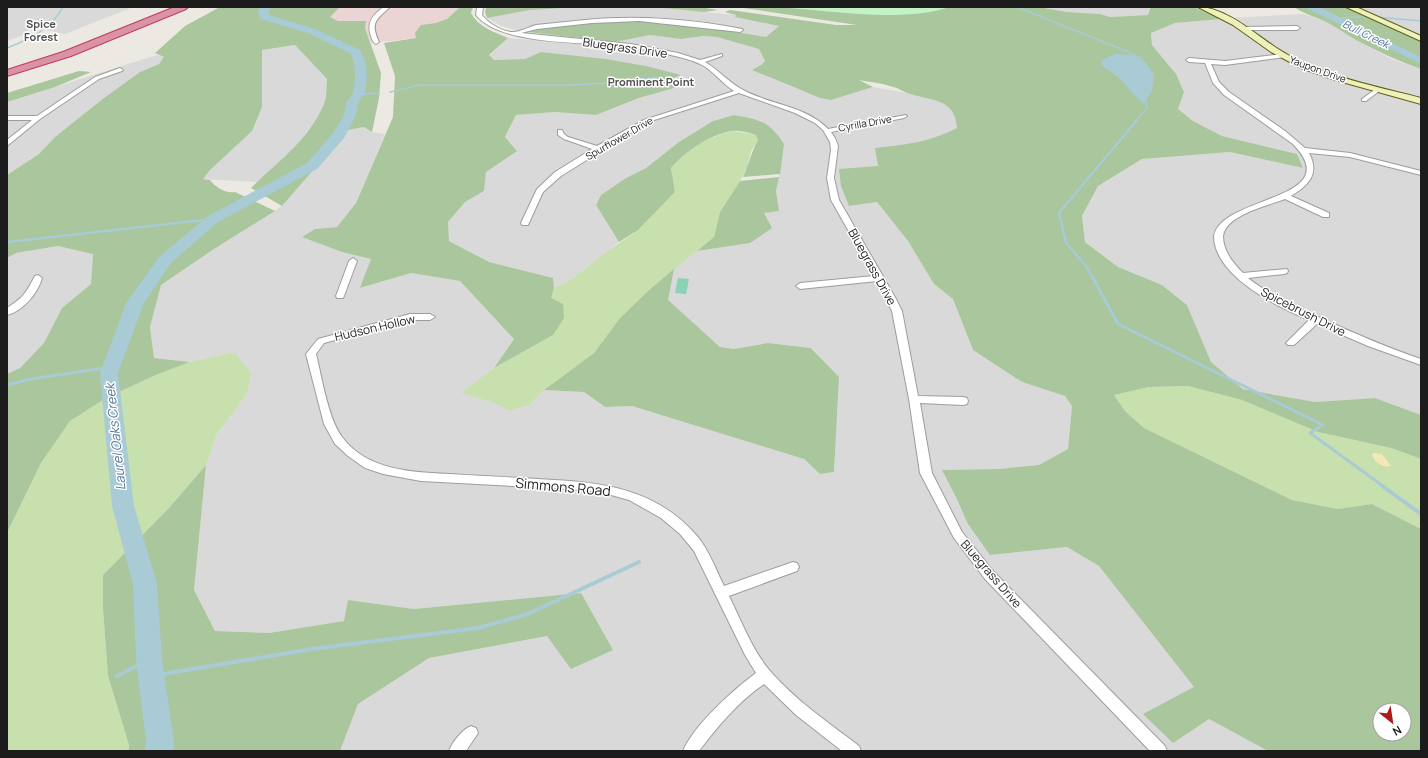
<svg xmlns="http://www.w3.org/2000/svg" width="1428" height="758" viewBox="0 0 1428 758" font-family="Manrope,sans-serif">
<rect width="100%" height="100%" fill="#ece9e3"/>
<g fill="#dad9d9">
<polygon points="7,7 133,7 65,34 32,27 21,36 7,41"/>
<polygon points="581,7 653,7 736,15 735,17 780,26 766,37 702,27 544,28 528,32 515,30 502,26 487,18 530,10"/>
<polygon points="1038,7 1152,7 1148,15 1110,17 1100,14 1067,12"/>
<polygon points="1355,7 1421,7 1421,35 1395,24"/>
<polygon points="1303,14 1325,21 1344,31 1354,39 1394,60 1421,69 1421,415 1375,398 1315,402 1244,389 1211,362 1187,305 1162,285 1118,267 1085,242 1082,216 1098,186 1142,159 1230,152 1303,168 1297,154 1222,136 1193,121 1177,109 1184,92 1176,74 1152,45 1151,32 1175,23 1231,18"/>
<polygon points="650,35 681,39 704,36 717,37 759,49 765,61 761,65 753,70 797,89 831,100 873,87 907,93 940,101 950,108 956,117 958,128 942,136 911,144 876,148 878,166 849,206 877,202 908,241 934,284 953,299 973,350 1022,382 1065,396 1072,406 1068,449 1039,465 999,469 942,470 990,555 1067,547 1099,566 1194,687 1172,743 1209,719 1268,751 340,751 358,704 429,658 547,636 581,593 414,609 348,600 345,621 269,633 215,631 194,590 206,465 217,434 247,394 234,352 190,362 154,358 150,327 161,285 214,249 282,206 348,130 364,127 372,132 385,134 356,203 337,227 315,229 303,237 342,252 371,259 361,288 411,273 460,281 514,339 494,368 462,393 496,403 510,411 529,405 544,390 584,392 605,407 632,406 804,459 820,474 834,472 839,377 812,348 768,343 734,349 720,347 667,300 674,269 697,251 750,243 764,213 779,211 776,191 781,165 762,121 735,115 713,121 679,142 646,168 626,178 601,195 596,205 619,242 572,279 554,288 552,278 489,262 449,241 448,222 465,202 484,191 486,172 516,149 505,137 516,115 555,112 596,115 640,98 680,86 670,79 680,75 646,66 606,59 541,52 525,59 494,60 489,56 508,38 606,47 615,42"/>
<polygon points="295,45 327,79 325,103 314,124 290,152 257,182 202,179 262,107 262,50"/>
<polygon points="157,55 164,57 159,64 140,72 55,137 39,154 7,175 7,102"/>
<polygon points="58,246 93,253 91,284 62,308 44,343 20,368 7,374 7,258 16,253"/>
</g>
<polygon fill="#ebd4d4" points="340,7 460,7 447,19 436,23 421,25 416,38 371,43 365,28 365,21 338,21 330,17"/>
<g fill="#c8e0ae">
<path d="M733,131L756,135L758,140L751,151L747,168L740,181L720,212L714,237L648,291L620,318L594,353L544,390L529,405L510,411L495,403L461,393L494,368L553,335L551,298L554,288L572,279L605,253L638,230L675,192L671,168C686,149 710,136 733,131Z"/>
<polygon points="234,352 251,373 247,394 217,434 206,465 169,508 103,575 103,609 108,676 129,745 129,751 7,751 7,533 41,463 70,421 106,398 158,374 190,362"/>
<polygon points="1188,386 1242,400 1318,432 1391,448 1421,459 1421,529 1372,504 1338,509 1292,500 1144,428 1125,411 1114,395 1149,387"/>
</g>
<g fill="#a9c69c" fill-rule="evenodd">
<path d="M220,7H340L330,17L338,21H366L365,28L381,73L379,98L372,132L364,127L348,130L282,206L251,188C277,162 309,140 324,104C327,97 326,87 327,79L295,45L262,50V107L252,131L210,170L203,179L210,180C215,187 226,194 235,192L275,211L214,249L161,285L150,327L154,358L190,362L158,374L106,398L70,421L41,463L7,533V374L20,368L44,343L62,308L91,284L93,254L58,246L16,253L7,258V175L39,154L55,137L104,98L140,72L159,64L164,57L155,53L185,26Z"/>
<path d="M460,7H473L471,13C478,27 494,32 508,38L489,55L494,60L525,59L541,52L606,59L646,66L681,75L671,79L681,86L639,98L596,115L555,112L516,115L505,137L517,151L486,172L484,191L465,202L448,222L449,241L489,262L553,278L554,288L551,298L563,304L564,318L553,335L494,368L514,339L460,281L411,273L360,288L371,259L342,252L302,237L315,229L337,227L356,203L393,117L395,76L384,43L416,38L415,33L421,25L436,23L447,19Z"/>
<polygon points="486,7 581,7 530,10 487,18 485,12"/>
<polygon points="653,7 699,7 718,10 704,12"/>
<path d="M737,7H1038L1067,12L1100,14L1110,17L1148,15L1151,7H1194L1221,19L1175,23L1151,33L1152,45L1176,74L1184,92L1178,109L1193,121L1222,136L1297,154L1303,168L1230,152L1142,159L1098,186L1082,216L1085,242L1118,267L1162,285L1187,305L1211,362L1243,389L1315,402L1375,398L1421,415V459L1391,448L1318,432L1242,400L1188,386L1149,387L1114,395L1125,411L1144,428L1292,500L1338,509L1372,504L1421,529V751H1268L1209,719L1173,743L1143,714L1194,687L1099,566L1067,547L990,555L968,524L956,497L942,470L999,469L1039,465L1068,449L1072,406L1065,396L1022,382L973,350L953,299L934,284L908,241L877,202L849,206L841,186L839,169L878,166L875,148C904,145 931,142 957,128C955,97 930,101 907,93C902,91 898,88 893,87C882,83 870,82 859,80L873,87L831,100L820,98L752,70L761,65L765,61L759,49L717,37L704,36L681,39L650,35L615,42L528,32C562,23 601,19 636,21C680,22 723,30 766,37L779,26L735,17L736,15L725,12L730,10L836,25H857ZM1380,710H1404V734H1380Z"/>
<path d="M1294,7H1345L1421,41V69C1398,61 1377,51 1356,40C1347,35 1339,29 1330,24C1318,17 1305,15 1294,7Z"/>
<polygon points="79,71 91,72 55,87 7,102 7,93"/>
<path d="M734,115C760,120 768,120 784,144L780,174L743,177C749,165 751,152 758,140L756,135C749,133 739,130 732,131C711,134 684,152 671,168L675,192L638,230L619,242L596,205L601,195L626,178L646,168L679,142L713,121Z"/>
<polygon points="779,177 776,191 779,211 764,213 772,228 750,243 697,251 714,237 720,212 740,181"/>
<polygon points="674,269 668,300 720,347 734,349 768,343 811,348 839,377 834,472 820,474 804,459 632,406 605,407 584,392 544,390 594,353 620,318 648,291"/>
<polygon points="206,465 194,590 215,631 269,633 344,621 348,600 414,609 581,593 613,650 571,669 547,636 429,658 358,704 340,751 129,751 129,745 108,676 103,609 103,575 169,508"/>
</g>
<path fill="#f5e8b7" d="M1374,453L1382,454L1391,466C1382,468 1374,462 1372,454Z"/>
<path fill="#c4f2c7" d="M771,7H950C899,24 825,9 771,7Z"/>
<polygon fill="#8ad2b5" points="678,278 689,279 686,294 675,293"/>
<polygon fill="#a8cbd5" points="1114,54 1133,55 1146,62 1154,75 1152,91 1143,104 1118,77 1101,65 1102,60"/>
<g fill="none" stroke-linecap="round" stroke-linejoin="round">
<g stroke="#a8cbd5" stroke-width="1.5">
<polyline points="1017,7 1126,51 1141,58 1142,62"/>
<polyline points="1376,17 1421,21"/>
<polyline points="1332,18 1366,17"/>
<path d="M7,48C30,39 51,29 63,7"/>
<polyline points="390,92 420,85 570,85 609,83 662,77"/>
<polyline points="358,95 379,93"/>
<polyline points="1136,121 1147,108 1145,97"/>
</g>
<g stroke="#a8cbd5" stroke-width="2.5">
<polyline points="7,242 213,219"/>
<polyline points="1093,279 1087,267 1066,243 1059,213 1137,120"/>
</g>
<g stroke="#a8cbd5" stroke-width="3">
<polyline points="1093,278 1118,324 1323,425 1310,433 1383,486"/>
<polyline points="7,385 31,379 111,367"/>
</g>
<g stroke="#a8cbd5" stroke-width="4">
<polyline points="1381,485 1421,514"/>
<polyline points="117,676 149,660"/>
<polyline points="151,676 312,649 478,628 528,614 639,562"/>
</g>
<g fill="#a8cbd5" fill-rule="evenodd">
<polygon points="261,7 272,7 268,12 269,15 315,29 360,50 366,63 367,79 365,93 358,103 356,115 344,138 317,169 218,222 171,263 144,303 118,373 134,506 157,584 162,660 174,741 173,751 145,751 146,741 136,660 133,584 112,506 100,373 126,303 159,257 208,216 307,163 333,133 344,115 346,103 353,93 355,79 354,63 351,54 308,33 260,19 258,11"/>
<polygon points="1306,7 1319,7 1421,57 1421,64 1308,9"/>
</g>
<g stroke="#9d9d9d" stroke-width="2">
<g id="street">
<path d="M384,7H390C376,20 370,22 379,42L376,44C373,42 372,40 371,36C366,23 373,14 384,7Z"/>
<path d="M477,7H483L482,15C488,23 502,32 513,32C520,32 529,27 536,25C552,23 569,22 585,20C634,15 693,19 742,29L743,30L740,32L639,21L592,23L537,29L521,33L631,44L678,53L700,60L722,54V56L705,62C720,71 730,84 745,91C772,105 806,106 828,129L906,115L907,116L904,118L831,132L835,138L838,146L834,178L839,200L896,299L902,311L918,396L963,397L967,398L968,401L967,404L963,405L920,403L932,473L962,532L993,571L1165,746L1167,751H1150L985,579L954,538L920,473L909,399L892,311L877,281L800,289L796,286L800,283L874,276L831,200L827,178L831,150L830,142L823,130L815,123L795,113L739,93L648,122L561,176L543,192L528,225H522L521,223L537,189L555,172L592,149L564,139L558,135V130H562L564,134L568,137L597,146L644,120L734,91C723,84 715,73 704,66C695,61 684,58 675,56C653,50 629,47 606,45C572,42 498,43 476,15Z"/>
<polygon points="1244,27 1297,26 1300,28 1297,30 1242,30 1241,29"/>
<path d="M1283,54L1285,55V57L1225,65L1211,64L1219,82L1229,92L1285,131L1305,148L1350,153L1421,171V175L1350,157L1309,153C1320,174 1309,185 1291,196L1329,213V217H1323L1285,199C1267,206 1226,215 1223,236C1223,251 1233,263 1243,273L1287,269L1288,271L1287,273L1284,274L1248,278C1271,296 1297,308 1325,320C1356,334 1388,348 1421,359V365L1368,346L1317,324L1294,345H1288L1286,343L1309,320C1278,307 1214,276 1214,236C1221,195 1348,201 1293,144L1224,95L1213,83L1205,63L1189,62L1186,60L1189,58L1225,61Z"/>
<polygon points="120,68 123,70 122,71 99,79 40,119 7,146 7,140 32,120 7,120 7,116 37,116 95,77"/>
<polygon points="1377,88 1382,89 1366,101 1362,101 1362,99"/>
<polygon points="353,258 357,261 344,296 343,298 337,298 336,296 349,261"/>
<path d="M38,275L42,278C38,293 23,311 7,315V308C25,296 25,294 35,276Z"/>
<path d="M410,314H430L435,317L430,320H410L324,343L316,354C322,378 328,418 342,437C367,471 413,472 450,474C479,476 508,477 537,479C598,482 654,486 697,536C709,550 716,570 724,586L793,562L797,563L799,567L797,571L729,596C741,620 752,650 770,671C795,700 829,723 859,746L861,751H842L796,715L764,684C738,702 718,726 699,751H683C693,726 734,689 756,673L745,655L694,551L680,534L661,518L629,500L604,493L586,490L421,481L383,474L365,468L348,456L335,444L324,424L306,354L318,339Z"/>
<path d="M471,726L476,728L478,733L466,751H449C452,742 462,730 471,726Z"/>
</g>
</g>
<g stroke="#5c6412" stroke-width="2">
<g id="secondary">
<path d="M1198,7C1225,7 1254,33 1275,47C1318,76 1372,85 1421,98V104L1335,80L1301,68L1271,52L1233,25Z"/>
<polygon points="1346,7 1356,7 1421,36 1421,41"/>
</g>
</g>
<g stroke="#c13969" stroke-width="2">
<polygon id="highway" points="175,7 188,7 186,9 71,56 7,76 7,70 63,52"/>
</g>
<use href="#street" fill="#fff" fill-rule="evenodd"/>
<use href="#secondary" fill="#eff1bc" fill-rule="evenodd"/>
<use href="#highway" fill="#da93a1" fill-rule="evenodd"/>
</g>
<g text-anchor="middle" stroke-width="3" stroke-linejoin="round" paint-order="stroke">
<g font-size="10" fill="#1c1c1c" stroke="#fff">
<text transform="translate(1318 69) rotate(20)" y="4">Yaupon Drive</text>
<text transform="translate(865 123) rotate(-10)" y="4">Cyrilla Drive</text>
<text transform="translate(619 138) rotate(-30)" y="4">Spurflower Drive</text>
</g>
<g font-size="11" font-weight="bold" fill="#4f4f4f" stroke="#fff">
<text x="41" y="28">Spice<tspan x="41" dy="13">Forest</tspan></text>
<text x="651" y="86">Prominent Point</text>
</g>
<g font-size="11" font-style="italic" fill="#527698" stroke="#fff">
<text transform="translate(1366 34) rotate(26)" y="4">Bull Creek</text>
</g>
<g font-size="12" fill="#1c1c1c" stroke="#fff">
<text transform="translate(625 48) rotate(8)" y="4">Bluegrass Drive</text>
<text transform="translate(872 267) rotate(61)" y="4">Bluegrass Drive</text>
<text transform="translate(1303 312) rotate(27)" y="4">Spicebrush Drive</text>
<text transform="translate(375 328) rotate(-13)" y="4">Hudson Hollow</text>
<text transform="translate(991 574) rotate(49)" y="4">Bluegrass Drive</text>
</g>
<g font-size="13" font-style="italic" fill="#527698" stroke="#fff">
<text transform="translate(115 437) rotate(-96)" y="5">Laurel Oaks Creek</text>
</g>
<g font-size="14" fill="#1c1c1c" stroke="#fff">
<text transform="translate(563 487) rotate(5)" y="5">Simmons Road</text>
</g>
</g>
<rect width="1428" height="758" fill="none" stroke="#1c1c1c" stroke-width="16"/>
<g transform="translate(1392 722) rotate(150)"><circle r="19" fill="#ffffff" stroke="#a4a4a4"/>
<path d="M0-3L7 15L0 10L-7 15Z" fill="#b0181a"/>
<text y="-6" font-size="11" font-weight="bold" text-anchor="middle" fill="#1c1c1c">N</text>
</g>
</svg>
